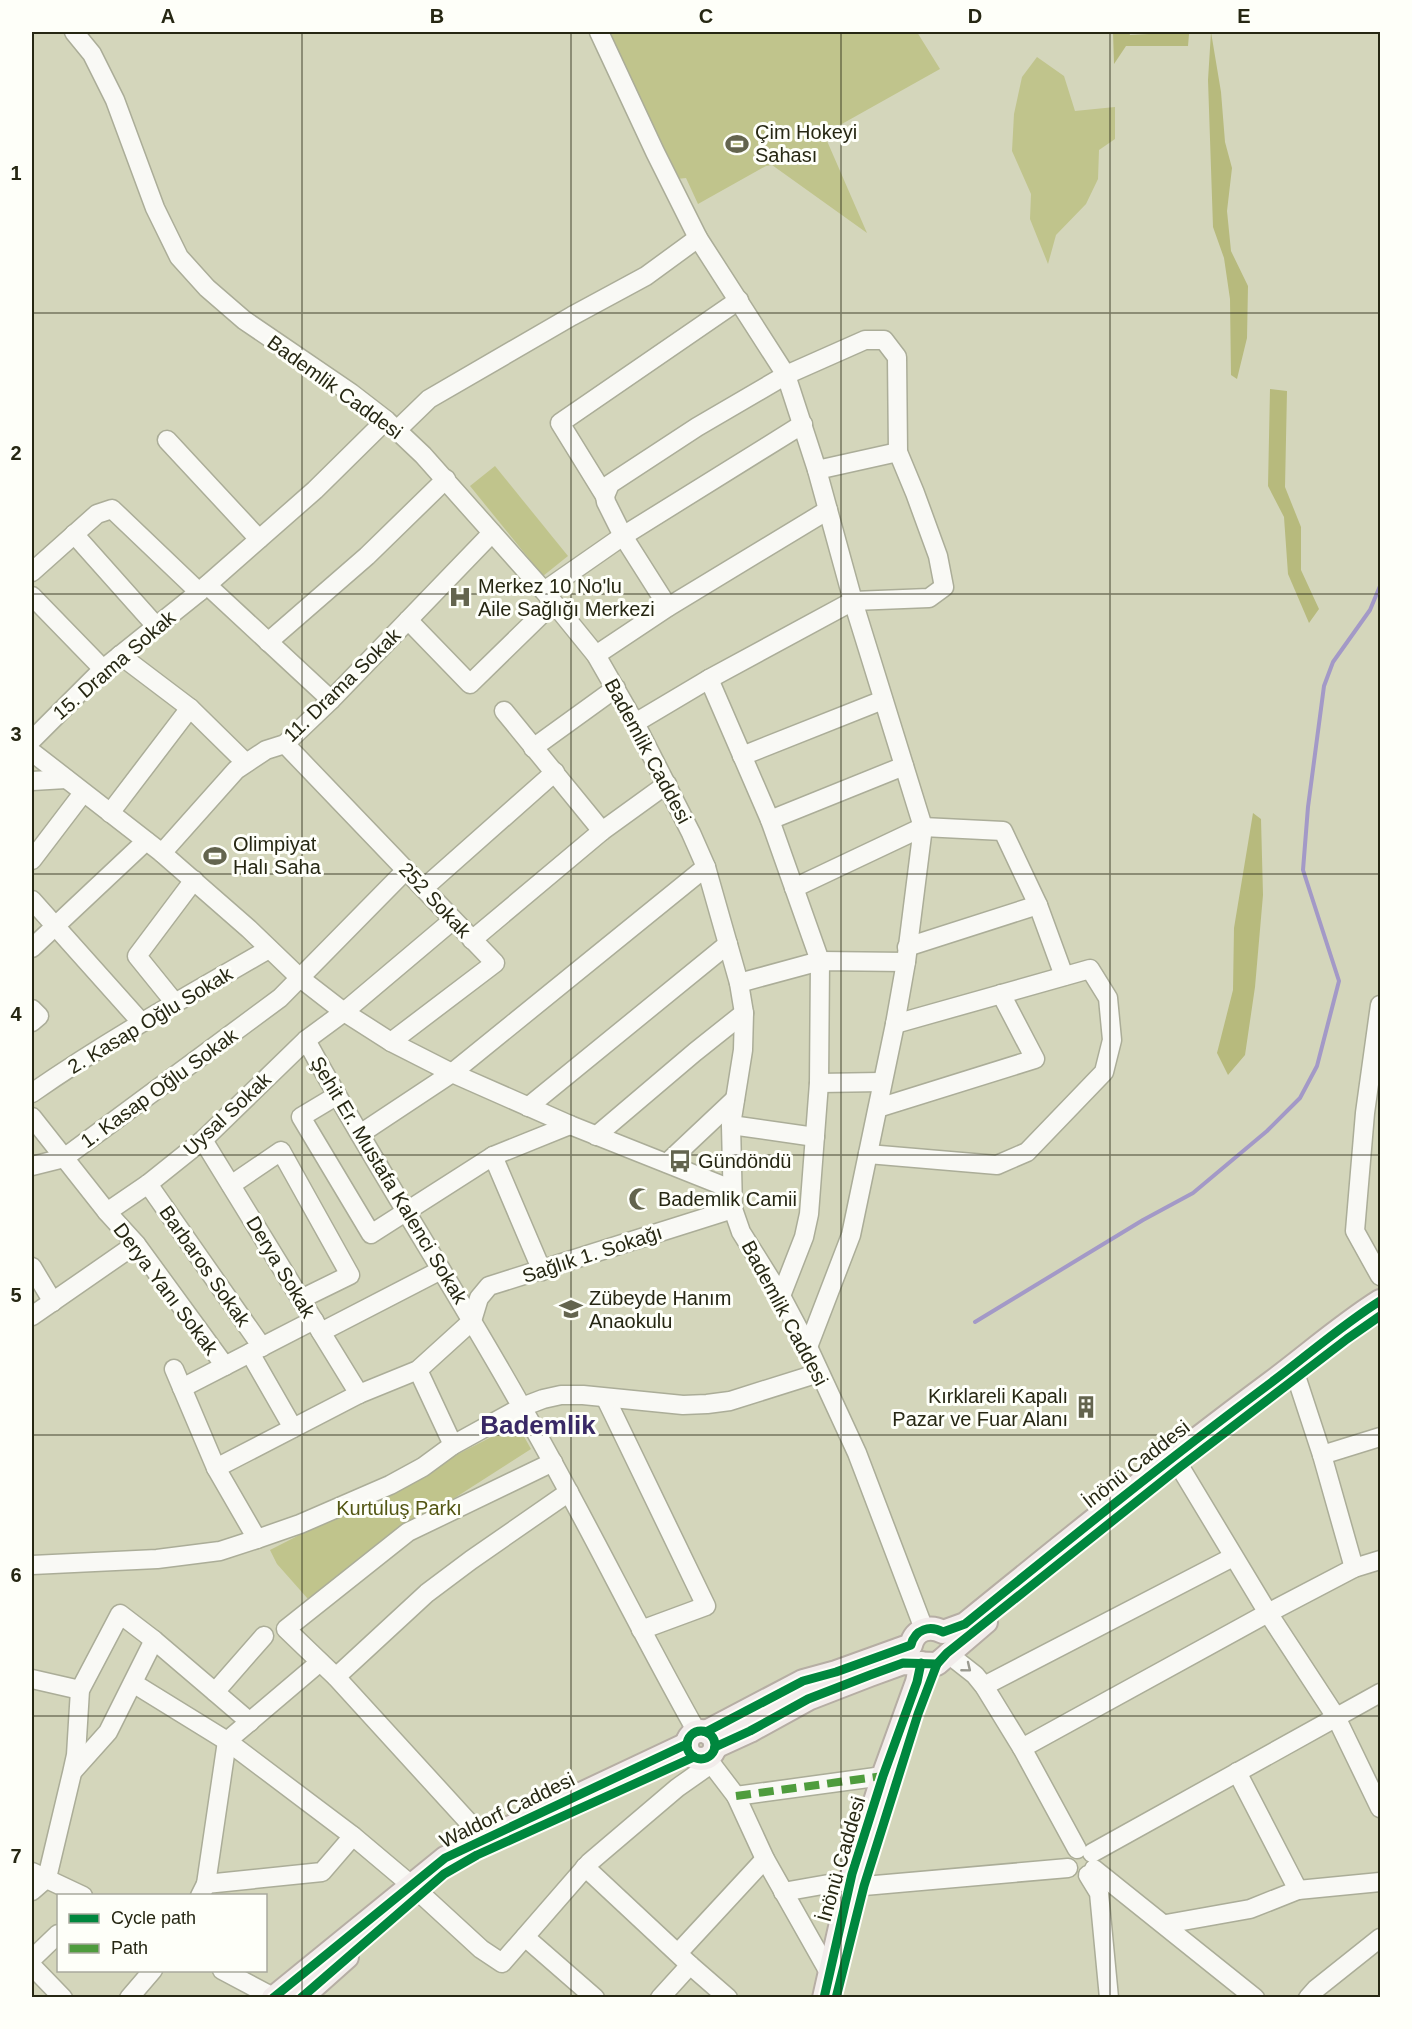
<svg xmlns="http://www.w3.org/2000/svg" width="1412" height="2029" viewBox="0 0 1412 2029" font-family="Arial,sans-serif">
<rect width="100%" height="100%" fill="#d4d6bb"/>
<g fill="#c0c48c">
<polygon points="608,32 917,32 940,69 824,134 867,233 772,165 766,166 698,204 686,178 677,179"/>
<polygon points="1037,57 1064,76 1075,111 1115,107 1115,139 1099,150 1098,179 1086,204 1056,235 1048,264 1030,219 1031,194 1012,151 1014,114 1022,77"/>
<polygon points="495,466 568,556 543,576 470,486"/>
<polygon points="517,1424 531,1449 400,1533 308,1599 277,1564 270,1550"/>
</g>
<g fill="#b7ba7d">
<polygon points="1113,32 1129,32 1130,35 1186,32 1189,34 1188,46 1126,46 1114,64"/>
<polygon points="1211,32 1221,92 1225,142 1232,168 1227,211 1231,251 1248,286 1247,338 1237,379 1231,375 1230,299 1224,258 1213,227 1208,80"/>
<polygon points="1270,389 1287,391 1285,487 1301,527 1301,570 1319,609 1309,623 1288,574 1284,517 1268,486"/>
<polygon points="1253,813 1261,819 1263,895 1255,987 1245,1055 1228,1075 1217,1053 1233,990 1234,928"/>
</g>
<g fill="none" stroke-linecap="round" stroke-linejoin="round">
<polyline stroke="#a399c7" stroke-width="4" points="975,1322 1143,1220 1193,1193 1267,1131 1300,1098 1317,1066 1339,981 1303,870 1308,807 1324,686 1333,662 1370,610 1380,586"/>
<g stroke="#abad98" stroke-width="21">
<g id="minor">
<polyline points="74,32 92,54 115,100 155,208 179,257 207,288 244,320 351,393 386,420 423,455 544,591 596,655 635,723 691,833 706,867 739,983 744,1013 743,1050 731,1125 733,1209 741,1232 781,1296 808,1347 857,1453 924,1629"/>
<polyline points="599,32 655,152 698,238 786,375 817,470 853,601 923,827 906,962 895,1024 851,1235 808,1347"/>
<polyline points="397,430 429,399 572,316 646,276 698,238"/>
<polyline points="167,440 259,539"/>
<polyline points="817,470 898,452"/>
<polyline points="605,496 560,423 739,300"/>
<polyline points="74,534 156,626"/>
<polyline points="32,572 97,514 112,509 199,592"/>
<polyline points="207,585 331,700"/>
<polyline points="544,591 623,536 803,424"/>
<polyline points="32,596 103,669"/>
<polyline points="408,620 470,684 553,603"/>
<polyline points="268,642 367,556 446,479"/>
<polyline points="120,655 190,708 246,763"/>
<polyline points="596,655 668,607 828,510"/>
<polyline points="709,679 770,820 820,961 819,1083 809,1214 804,1237 781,1296"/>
<polyline points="504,711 602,831"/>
<polyline points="635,723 709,679 853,601 929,598 944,587 938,556 915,493 898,452 897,357 884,340 865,340 786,375 697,427 610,484 605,496 606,502 623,536 668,607"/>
<polyline points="32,740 103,669 199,592 315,490 386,420"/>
<polyline points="285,744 495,963 391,1042"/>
<polyline points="533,748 616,688"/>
<polyline points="32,752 162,853 249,929 300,978 344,1012 391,1042 452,1073 570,1125 731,1189"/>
<polyline points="742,756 883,700"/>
<polyline points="32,781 66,779"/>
<polyline points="110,813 190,708"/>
<polyline points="770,820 904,766"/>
<polyline points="162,853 236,770 266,750 285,744 331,700 492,533"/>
<polyline points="32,860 83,793"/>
<polyline points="424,888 555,772"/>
<polyline points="794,888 923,827 1003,831 1038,905 1064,976"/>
<polyline points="32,900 141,1022"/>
<polyline points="472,940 602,831 667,784"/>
<polyline points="907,947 1038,905"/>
<polyline points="32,948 146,841"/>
<polyline points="739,983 820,961 906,962"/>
<polyline points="175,1003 137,956 194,880"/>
<polyline points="1380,1005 1365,1113 1355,1231 1380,1276"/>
<polyline points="32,1009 39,1016 32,1022"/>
<path d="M306,1040C373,1163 451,1281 520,1404C582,1511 636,1624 697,1732"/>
<polyline points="819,1083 882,1082"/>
<path d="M32,1093C108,1040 189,995 269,949"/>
<polyline points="336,1096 301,1117 371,1234 493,1156 570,1125"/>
<polyline points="528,1107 728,944"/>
<polyline points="878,1108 1035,1059 1001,994"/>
<polyline points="32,1117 107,1212 136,1244 225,1366"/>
<polyline points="731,1125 815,1137"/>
<polyline points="360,1134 452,1073 706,867"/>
<polyline points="596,1136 695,1052 744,1013"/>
<polyline points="203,1140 359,1394"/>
<polyline points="868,1154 997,1165 1027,1152 1104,1072 1112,1040 1108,998 1090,969 895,1024"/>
<polyline points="493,1156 542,1271"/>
<polyline points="667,1163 735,1099"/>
<polyline points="32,1166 64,1158 280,998 406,870"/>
<polyline points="148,1184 262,1347"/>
<polyline points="231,1185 281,1151 350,1275 301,1299"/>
<polyline points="107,1212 148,1184 203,1140 306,1040 344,1012 453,920"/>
<polyline points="32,1267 53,1302"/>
<polyline points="32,1316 136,1244"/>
<polyline points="472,1321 479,1298 489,1286 733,1209"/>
<polyline points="321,1332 441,1270"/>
<polyline points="250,1353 293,1428"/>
<polyline points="174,1369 216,1468 257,1539"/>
<polyline points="418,1370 453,1445"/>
<polyline points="1297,1379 1322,1455 1354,1568"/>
<polyline points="182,1388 314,1320"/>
<polyline points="606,1399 706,1606 641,1630"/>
<polyline points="1322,1455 1380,1437"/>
<polyline points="1180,1467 1268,1613 1336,1717 1380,1808"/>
<polyline points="216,1468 359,1394 418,1370 472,1321"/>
<polyline points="32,1565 157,1559 220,1551 257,1539 300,1524 390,1485 423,1467 453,1445 522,1407 543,1399 561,1395 583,1395 683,1405 707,1404 730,1401 819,1373"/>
<polyline points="947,1653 975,1675 984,1686 1022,1748 1077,1849"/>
<polyline points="336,1677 427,1593 471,1560 569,1492"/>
<polyline points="32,1679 80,1690"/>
<polyline points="133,1683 227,1741 353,1836 410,1884"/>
<polyline points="984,1686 1233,1557"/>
<polyline points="215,1692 250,1722"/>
<polyline points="1022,1748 1268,1613 1354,1568 1380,1560"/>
<polyline points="707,1758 736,1796 765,1859 830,1974"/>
<polyline points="74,1770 108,1732 154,1640"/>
<polyline points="1237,1772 1298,1890"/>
<polyline points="736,1796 883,1776"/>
<polyline points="484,1839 336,1677 286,1629 408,1532 553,1462"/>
<polyline points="1092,1853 1380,1693"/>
<polyline points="585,1867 690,1965 728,1998"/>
<polyline points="1094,1869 1255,1998"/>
<polyline points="32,1872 83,1896"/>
<polyline points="1088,1875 1099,1893 1109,1998"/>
<polyline points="206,1884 322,1872 353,1836"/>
<polyline points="864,1886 1068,1868"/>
<polyline points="32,1891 47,1878 72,1773 76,1755 80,1690 120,1614 154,1640 215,1692 264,1636"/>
<polyline points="783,1892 851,1880"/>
<polyline points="420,1893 481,1949 502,1963 590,1862 677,1788 711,1764"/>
<polyline points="200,1896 206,1884 227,1741 320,1662"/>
<polyline points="1166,1924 1250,1909 1298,1890 1380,1882"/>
<polyline points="525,1937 595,1998"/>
<polyline points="678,1953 765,1859"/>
<polyline points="32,1959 58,1934"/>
<polyline points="32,1966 63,1998"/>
<polyline points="222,1970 273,1997"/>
<polyline points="129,1998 153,1970"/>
<polyline points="660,1998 690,1965"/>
<polyline points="1308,1998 1316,1989 1380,1938"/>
</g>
</g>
<g stroke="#b6aea4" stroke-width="26">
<g id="major">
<circle cx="701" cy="1745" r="14"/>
<path d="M706,1732L803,1681L836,1672L911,1645C915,1629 930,1625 943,1632L965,1624C1066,1542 1167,1460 1272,1382C1308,1355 1342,1325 1380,1301"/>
<polyline points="715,1747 750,1731 808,1699 870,1675 903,1663 937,1664 986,1622"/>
<polyline points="273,1998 445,1858 687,1744"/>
<polyline points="301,1998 347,1957"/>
<polyline points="824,1998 852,1874 883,1776 917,1682 921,1663"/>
</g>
</g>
<use href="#minor" stroke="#f9f9f5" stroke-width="18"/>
<use href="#major" stroke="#f2eceb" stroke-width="22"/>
<polyline stroke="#4e9c3d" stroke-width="8" stroke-dasharray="15 8" stroke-linecap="butt" points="736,1796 883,1776"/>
<g stroke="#fefff9" stroke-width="13">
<g id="cycleway">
<circle cx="701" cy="1745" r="14"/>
<path d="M706,1732L803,1681L836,1672L911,1645C915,1629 930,1625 943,1632L965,1624C1066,1542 1167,1460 1272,1382C1308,1355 1342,1325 1380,1301"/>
<polyline points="715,1747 750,1731 808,1699 870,1675 903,1663 937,1664 947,1653 1180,1467 1347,1339 1380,1316"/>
<polyline points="273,1998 445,1858 687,1744"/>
<polyline points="301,1998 444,1874 477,1855 694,1757"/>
<polyline points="824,1998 852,1874 883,1776 917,1682 921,1663"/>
<polyline points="836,1998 864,1886 918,1714 937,1664"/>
</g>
</g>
<use href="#cycleway" stroke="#00873e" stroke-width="9"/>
</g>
<defs><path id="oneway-chevron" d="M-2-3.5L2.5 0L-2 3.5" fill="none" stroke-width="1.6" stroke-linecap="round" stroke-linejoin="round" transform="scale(1.5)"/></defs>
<use stroke="#9a9a8f" href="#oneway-chevron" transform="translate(967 1668) rotate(39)"/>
<path fill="none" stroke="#262713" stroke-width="1.5" stroke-opacity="0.55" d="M302,32V1998M571,32V1998M841,32V1998M1110,32V1998M32,313H1380M32,594H1380M32,874H1380M32,1155H1380M32,1435H1380M32,1716H1380"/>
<defs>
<g id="stadium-bare" transform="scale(1.8)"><path d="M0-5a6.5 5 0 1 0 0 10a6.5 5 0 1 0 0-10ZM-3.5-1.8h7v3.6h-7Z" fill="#63644e" stroke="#fefff9" stroke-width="2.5" paint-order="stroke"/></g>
<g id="hospital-bare" transform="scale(1.8)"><path d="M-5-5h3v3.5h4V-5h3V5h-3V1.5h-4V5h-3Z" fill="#63644e" stroke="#fefff9" stroke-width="2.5" paint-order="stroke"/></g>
<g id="bus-bare" transform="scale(1.8)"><path d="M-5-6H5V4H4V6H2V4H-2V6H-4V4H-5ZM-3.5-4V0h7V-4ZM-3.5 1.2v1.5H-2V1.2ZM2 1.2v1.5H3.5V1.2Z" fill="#63644e" stroke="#fefff9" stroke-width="2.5" paint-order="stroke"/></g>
<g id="mosque-bare" transform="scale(1.8)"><path d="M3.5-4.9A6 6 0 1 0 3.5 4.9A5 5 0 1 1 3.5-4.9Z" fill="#63644e" stroke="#fefff9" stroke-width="2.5" paint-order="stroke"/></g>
<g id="school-bare" transform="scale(1.8)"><path d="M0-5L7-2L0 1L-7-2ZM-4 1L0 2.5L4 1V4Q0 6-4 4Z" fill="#63644e" stroke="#fefff9" stroke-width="2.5" paint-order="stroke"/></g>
<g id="building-bare" transform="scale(1.8)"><path d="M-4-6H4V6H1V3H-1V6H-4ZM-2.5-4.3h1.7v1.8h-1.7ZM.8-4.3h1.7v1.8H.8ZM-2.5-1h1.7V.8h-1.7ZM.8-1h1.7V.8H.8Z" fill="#63644e" stroke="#fefff9" stroke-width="2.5" paint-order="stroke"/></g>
</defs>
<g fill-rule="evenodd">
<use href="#stadium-bare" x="737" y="144"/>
<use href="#hospital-bare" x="460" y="597"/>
<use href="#stadium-bare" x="215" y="856"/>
<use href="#bus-bare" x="680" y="1161"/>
<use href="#mosque-bare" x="640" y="1199"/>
<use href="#school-bare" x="571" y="1309"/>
<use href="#building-bare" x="1086" y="1407"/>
</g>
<g text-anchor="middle" stroke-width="6" stroke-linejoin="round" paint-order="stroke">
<g font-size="20" fill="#262713" stroke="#fefff9" text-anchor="start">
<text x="755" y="139">Çim Hokeyi<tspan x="755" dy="23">Sahası</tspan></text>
<text x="478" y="593">Merkez 10 No'lu<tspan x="478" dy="23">Aile Sağlığı Merkezi</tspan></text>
<text x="233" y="851">Olimpiyat<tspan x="233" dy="23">Halı Saha</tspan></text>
<text x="698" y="1168">Gündöndü</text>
<text x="658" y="1206">Bademlik Camii</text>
<text x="589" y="1305">Zübeyde Hanım<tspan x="589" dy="23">Anaokulu</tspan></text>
<text x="1068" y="1403" text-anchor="end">Kırklareli Kapalı<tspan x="1068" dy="23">Pazar ve Fuar Alanı</tspan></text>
</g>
<g font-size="20" fill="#262713" stroke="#fefff9">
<text transform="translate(335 387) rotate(36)" y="7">Bademlik Caddesi</text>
<text transform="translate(114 665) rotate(-41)" y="7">15. Drama Sokak</text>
<text transform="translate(342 685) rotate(-44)" y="7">11. Drama Sokak</text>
<text transform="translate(648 751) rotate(62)" y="7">Bademlik Caddesi</text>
<text transform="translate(435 900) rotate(47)" y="7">252 Sokak</text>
<text transform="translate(150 1020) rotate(-31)" y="7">2. Kasap Oğlu Sokak</text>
<text transform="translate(159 1088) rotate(-36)" y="7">1. Kasap Oğlu Sokak</text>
<text transform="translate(227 1114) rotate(-43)" y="7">Uysal Sokak</text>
<text transform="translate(389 1180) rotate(59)" y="7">Şehit Er. Mustafa Kalenci Sokak</text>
<text transform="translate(592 1254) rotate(-18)" y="7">Sağlık 1. Sokağı</text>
<text transform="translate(205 1266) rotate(55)" y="7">Barbaros Sokak</text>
<text transform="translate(281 1267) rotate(59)" y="7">Derya Sokak</text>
<text transform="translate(166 1289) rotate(53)" y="7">Derya Yanı Sokak</text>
<text transform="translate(785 1313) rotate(62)" y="7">Bademlik Caddesi</text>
<text transform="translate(1136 1464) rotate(-38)" y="7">İnönü Caddesi</text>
<text transform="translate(507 1810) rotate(-26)" y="7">Waldorf Caddesi</text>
<text transform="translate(841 1859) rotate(-74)" y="7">İnönü Caddesi</text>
</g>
<g font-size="20" fill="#535613" stroke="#fefff9">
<text x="399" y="1515">Kurtuluş Parkı</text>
</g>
<g font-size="26" font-weight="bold" fill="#392965" stroke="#fefff9">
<text x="538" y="1434">Bademlik</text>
</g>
</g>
<rect width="1412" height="2029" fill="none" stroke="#fefff9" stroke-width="66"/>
<rect x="57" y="1894" width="210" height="78" fill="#fefff9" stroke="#a8a99d" stroke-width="1.5"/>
<rect x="69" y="1914" width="30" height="9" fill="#00873e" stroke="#a8a99d" stroke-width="1.5"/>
<text x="111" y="1924" font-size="18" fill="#262713">Cycle path</text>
<rect x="69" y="1944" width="30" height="9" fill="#4e9c3d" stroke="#a8a99d" stroke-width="1.5"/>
<text x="111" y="1954" font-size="18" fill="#262713">Path</text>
<rect x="33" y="33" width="1346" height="1963" fill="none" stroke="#262713" stroke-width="2"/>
<g font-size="20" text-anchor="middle" font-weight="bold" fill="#262713">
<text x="168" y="23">A</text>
<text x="437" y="23">B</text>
<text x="706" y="23">C</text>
<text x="975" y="23">D</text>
<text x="1244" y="23">E</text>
<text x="16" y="180">1</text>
<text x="16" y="460">2</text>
<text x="16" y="741">3</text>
<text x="16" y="1021">4</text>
<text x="16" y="1302">5</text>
<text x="16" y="1582">6</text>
<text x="16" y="1863">7</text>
</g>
</svg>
